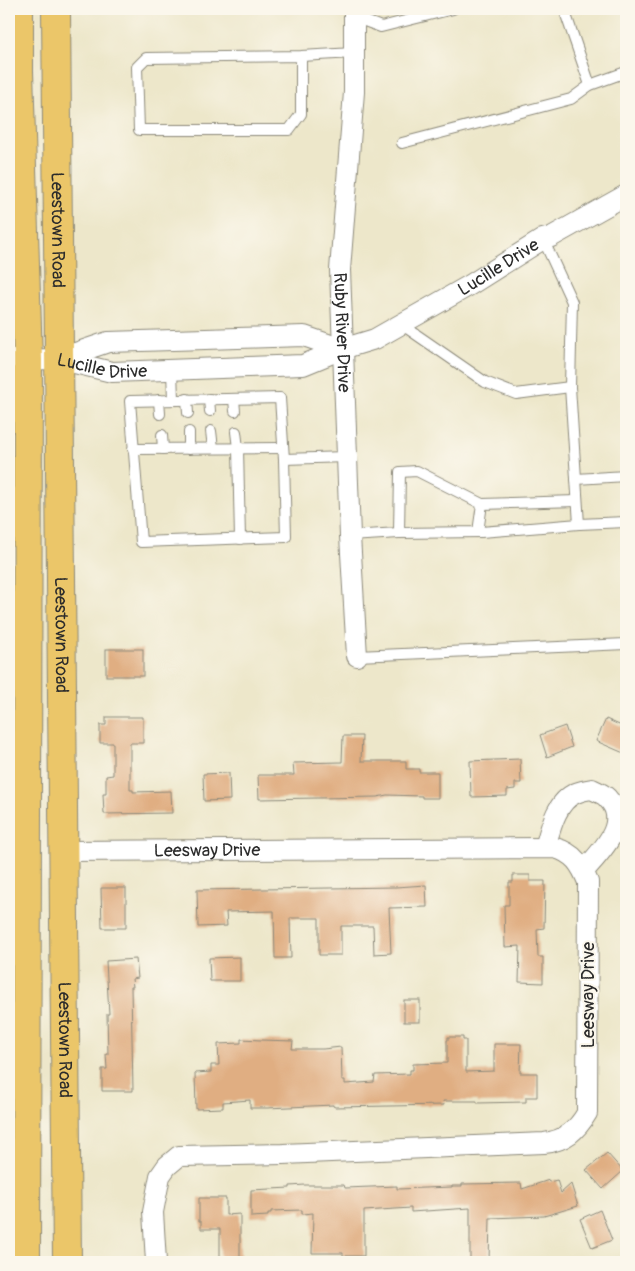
<svg xmlns="http://www.w3.org/2000/svg" width="635" height="1271" viewBox="0 0 635 1271" font-family="Pangolin,sans-serif">
<rect width="100%" height="100%" fill="#fbf7ec"/>
<filter id="ink" filterUnits="userSpaceOnUse"><feTurbulence type="fractalNoise" baseFrequency=".02" numOctaves="2"/><feDisplacementMap in="SourceGraphic" scale="10" xChannelSelector="R" yChannelSelector="G"/><feConvolveMatrix kernelMatrix="1 2 1 2 8 2 1 2 1" color-interpolation-filters="sRGB"/></filter>
<filter id="wash" filterUnits="userSpaceOnUse"><feTurbulence type="fractalNoise" baseFrequency=".0096" numOctaves="4" result="noise"/><feDisplacementMap in="SourceGraphic" scale="20" xChannelSelector="R" yChannelSelector="G"/><feGaussianBlur stdDeviation="1.12" result="paint"/><feColorMatrix in="noise" values="0 0 0 0 0 0 0 0 0 0 0 0 0 0 0 0 0 1.4 0 .05"/><feComposite in="paint" operator="in"/></filter>
<g filter="url(#wash)">
<rect width="100%" height="100%" fill="#ede7ca"/>
<g id="blocks">
<g fill="#e0ae82">
<rect x="106" y="649" width="37" height="27"/>
<polygon points="106,717 143,717 143,743 130,743 130,790 133,790 133,792 171,791 172,813 104,814 103,794 106,794 106,776 113,775 113,743 100,743 100,725 106,725"/>
<polygon points="606,719 626,728 626,754 596,741"/>
<polygon points="565,726 572,747 547,757 540,735"/>
<polygon points="343,736 362,736 361,761 406,761 406,769 419,769 419,772 438,772 438,798 422,798 422,796 387,795 377,797 259,799 258,775 294,775 293,763 342,762"/>
<polygon points="520,759 521,783 515,783 515,789 507,790 507,796 471,797 470,761"/>
<polygon points="229,773 230,800 204,801 203,774"/>
<polygon points="513,875 530,875 530,881 545,881 544,928 537,929 538,957 543,957 543,983 519,982 520,946 505,947 504,905 509,905 509,882 513,882"/>
<polygon points="426,885 427,907 389,908 391,953 374,954 373,926 341,926 341,955 319,955 319,918 290,918 291,958 275,958 274,911 226,912 227,926 198,927 197,890 396,887"/>
<polygon points="101,888 126,888 126,928 102,928"/>
<polygon points="240,957 240,981 210,981 209,958"/>
<polygon points="136,959 138,978 132,979 133,987 131,987 133,1091 102,1091 102,1069 107,1069 106,1054 108,1054 107,1014 109,1014 106,961"/>
<rect x="404" y="1000" width="16" height="22"/>
<polygon points="448,1037 463,1037 463,1040 466,1040 466,1072 494,1071 494,1044 521,1044 520,1073 537,1073 537,1097 526,1097 526,1102 477,1103 477,1101 443,1101 444,1105 335,1107 333,1106 333,1105 267,1108 250,1108 250,1100 223,1102 223,1108 196,1109 195,1073 211,1072 211,1065 219,1065 218,1044 241,1043 241,1039 261,1040 293,1041 292,1049 323,1049 341,1047 342,1080 345,1080 345,1084 374,1082 375,1075 410,1074 410,1070 413,1070 413,1064 447,1063 447,1040 448,1040"/>
<polygon points="607,1153 623,1171 603,1189 586,1170"/>
<polygon points="549,1180 549,1182 557,1180 561,1193 571,1184 578,1206 544,1216 490,1218 489,1262 470,1262 470,1208 411,1212 411,1208 364,1211 364,1256 343,1256 343,1253 312,1253 313,1213 302,1214 302,1210 271,1211 271,1213 268,1213 268,1216 251,1217 251,1190 290,1188 290,1186 305,1185 344,1185 345,1188 397,1186 397,1189 452,1187 452,1186 462,1186 462,1184 521,1183 522,1189"/>
<polygon points="199,1198 226,1198 226,1215 240,1214 240,1262 220,1262 220,1229 201,1229 201,1221 199,1221"/>
<polygon points="600,1210 612,1240 592,1248 580,1219"/>
</g>
</g>
</g>
<g filter="url(#ink)">
<use href="#blocks" fill-opacity="0" stroke="#8c897a" stroke-width="1"/>
<g fill="none" stroke-linecap="round" stroke-linejoin="round">
<g stroke="#8c897a" stroke-width="12">
<g id="service">
<polyline points="564,9 590,85"/>
<polyline points="354,17 381,27 453,9"/>
<polyline points="301,56 301,114 289,130 139,130 137,67 146,58 301,56 354,53"/>
<polyline points="402,143 571,99 590,85 626,72"/>
<polyline points="401,324 485,382 516,394 570,387"/>
<polyline points="172,370 173,400"/>
<polygon points="280,398 284,459 286,537 141,542 130,401"/>
<polyline points="187,399 188,413"/>
<polyline points="209,399 210,411"/>
<polyline points="234,399 235,411"/>
<polyline points="159,400 160,414"/>
<polyline points="211,431 213,448"/>
<polyline points="189,432 189,449"/>
<polyline points="236,432 238,448 240,539"/>
<polyline points="162,435 163,449"/>
<polyline points="133,449 283,448"/>
<polyline points="284,459 346,457"/>
<polyline points="576,479 626,476"/>
<polyline points="482,504 577,501"/>
<polyline points="579,524 626,522"/>
<polyline points="399,533 400,472 417,471 482,504 478,532"/>
<polyline points="350,536 399,533 481,532 579,524 570,387 572,302 543,239"/>
<polyline points="357,656 626,644"/>
</g>
</g>
<g stroke="#8c897a" stroke-width="22">
<g id="minor">
<path id="s1" d="M354,9V92L340,270L350,536L357,656"/>
<polyline points="58,359 108,342 304,336 342,349"/>
<path id="s2" d="M9,360L58,359L112,372L303,365L342,349L375,339L470,285L543,239L551,237L626,195"/>
<path d="M545,848C550,830 556,801 576,793C581,791 586,790 592,789C597,792 605,794 608,799C632,823 599,853 584,871"/>
<path id="s3" d="M65,851L555,848C574,853 581,865 588,882L587,1113C577,1130 565,1141 544,1143L283,1154L179,1156L167,1166L160,1176L153,1212L156,1262"/>
</g>
</g>
<g stroke="#8c897a" stroke-width="30">
<g id="primary">
<polyline points="19,9 19,71 28,360 26,1262"/>
<path id="s4" d="M56,9L67,1262"/>
</g>
</g>
<use href="#service" stroke="#fff" stroke-width="10"/>
<use href="#minor" stroke="#fff" stroke-width="20"/>
<use href="#primary" stroke="#ebc669" stroke-width="28"/>
</g>
</g>
<g text-anchor="middle" stroke-width="4" stroke-linejoin="round" paint-order="stroke">
<g font-size="18" fill="#2b2b2b" stroke="#fbf7ec">
<text dy="6" stroke="none"><textPath href="#s4" startOffset="221">Leestown Road</textPath></text>
<text dy="6" stroke="none"><textPath href="#s2" startOffset="515">Lucille Drive</textPath></text>
<text dy="6" stroke="none"><textPath href="#s1" startOffset="324">Ruby River Drive</textPath></text>
<text dy="6" stroke="none"><textPath href="#s2" startOffset="94">Lucille Drive</textPath></text>
<text dy="6" stroke="none"><textPath href="#s4" startOffset="626">Leestown Road</textPath></text>
<text dy="6" stroke="none"><textPath href="#s3" startOffset="142">Leesway Drive</textPath></text>
<text transform="translate(588 995) rotate(-90)" y="6">Leesway Drive</text>
<text dy="6" stroke="none"><textPath href="#s4" startOffset="1031">Leestown Road</textPath></text>
</g>
</g>
<rect width="635" height="1271" fill="none" stroke="#fbf7ec" stroke-width="30"/>
</svg>
